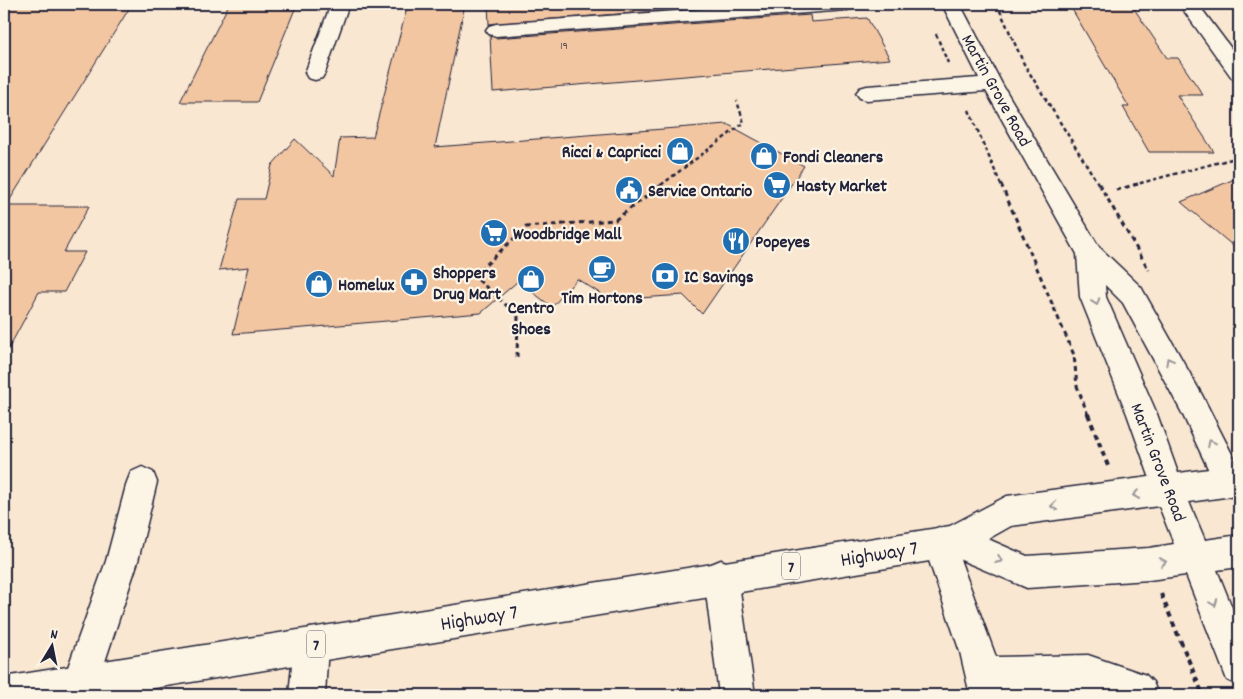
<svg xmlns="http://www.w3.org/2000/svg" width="1243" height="699" viewBox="0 0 1243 699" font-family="Dekko,sans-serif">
<rect width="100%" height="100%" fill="#f9e7d1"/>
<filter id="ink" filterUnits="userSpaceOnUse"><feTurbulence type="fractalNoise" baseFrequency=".02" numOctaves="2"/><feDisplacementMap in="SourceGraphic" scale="10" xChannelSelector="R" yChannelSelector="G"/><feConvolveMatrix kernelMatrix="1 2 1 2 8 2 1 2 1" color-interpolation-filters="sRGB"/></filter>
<g filter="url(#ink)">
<g fill="#f3c6a2" stroke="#22223b">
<polygon points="4,4 132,4 6,206 89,206 64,252 85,252 64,292 39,292 4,357"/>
<polygon points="229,4 297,4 257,102 180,102"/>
<polygon points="408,4 465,4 435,147 727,124 804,166 702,314 683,295 611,300 577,279 552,307 518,281 481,313 233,334 249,267 219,270 239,199 264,199 272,165 295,139 334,176 340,138 373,137"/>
<polygon points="488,4 750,4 489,24"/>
<polygon points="1069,4 1131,4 1167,58 1178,58 1203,95 1177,95 1214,152 1149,152 1123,107 1129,107"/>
<polygon points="810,15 811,22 867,18 890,59 493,92 490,36 496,38"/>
<polygon points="1239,177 1239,251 1181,202"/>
</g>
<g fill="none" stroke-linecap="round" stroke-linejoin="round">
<g stroke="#22223b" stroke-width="3">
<g id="minor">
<polygon points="331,4 349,4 325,73 322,78 315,80 308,78 305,73"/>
<polygon points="773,4 856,4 854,8 847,10 496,36 489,34 486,30 489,26 496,24"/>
<polygon points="942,4 960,4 1002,84 1099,247 1141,287 1202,395 1239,468 1239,493 1230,497 1219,492 1182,413 1123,303 1105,285 1106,297 1157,414 1184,490 1180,501 1169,505 1158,501 1127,414 1080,297 1077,254 986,91 867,100 860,98 856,93 860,88 867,86 979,78"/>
<polygon points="1179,4 1198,4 1239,59 1239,80 1232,78"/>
<polygon points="142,467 153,472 157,482 138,561 94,695 58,695 106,561 127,482 131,472"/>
<polygon points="939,527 950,532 996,657 1088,655 1146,675 1153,682 1158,695 1101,695 1088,691 1005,692 1006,695 970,695 960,652 923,543 928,532"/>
<polygon points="721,560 733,565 738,577 755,695 719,695 704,577 709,565"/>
<polygon points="311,628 323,633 328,645 325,695 289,695 294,645 299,633"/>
</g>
</g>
<g stroke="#22223b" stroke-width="3">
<path id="major" d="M1239,465V495L1189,502L1205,540L1239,535V567L1217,570L1239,625V686L1227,680L1186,575L1149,580L1027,588L954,557L112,695H4V677L950,526L1007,496ZM1159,506L1174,544L1149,548L1027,556L988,539L1011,526Z"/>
</g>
<g stroke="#22223b" stroke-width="2.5" stroke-dasharray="4 3" stroke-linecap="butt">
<polyline points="997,4 1024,64 1099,185"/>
<polyline points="936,34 948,63"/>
<polyline points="969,110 1001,185"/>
<polyline points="661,185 744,123 737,101"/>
<polyline points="1133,185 1239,157"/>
</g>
<g stroke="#22223b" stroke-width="3" stroke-dasharray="5 4" stroke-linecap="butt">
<polyline points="1001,184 1074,355 1077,386 1088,415"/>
<polyline points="1099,184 1149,270"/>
<polyline points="1116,190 1138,184"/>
<polyline points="517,357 518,316 474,276 526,227 615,220 663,184"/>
</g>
<g stroke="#22223b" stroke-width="4" stroke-dasharray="5.5 4.5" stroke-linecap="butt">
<polyline points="1088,414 1108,466"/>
<polyline points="1161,594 1203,695"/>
</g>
<use href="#minor" fill="#fcf5e5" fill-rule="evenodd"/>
<use href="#major" fill="#fcf5e5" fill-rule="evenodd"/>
</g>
<defs><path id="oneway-chevron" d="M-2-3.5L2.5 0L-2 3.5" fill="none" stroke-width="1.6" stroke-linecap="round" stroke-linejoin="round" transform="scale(1.25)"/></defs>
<g stroke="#9a9698">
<use href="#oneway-chevron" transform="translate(1096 302) rotate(70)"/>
<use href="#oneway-chevron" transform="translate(1169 361) rotate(-119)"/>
<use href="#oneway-chevron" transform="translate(1211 443) rotate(-116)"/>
<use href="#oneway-chevron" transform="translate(1136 495) rotate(172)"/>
<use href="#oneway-chevron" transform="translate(1054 506) rotate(173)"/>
<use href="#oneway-chevron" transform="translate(999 560) rotate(23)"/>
<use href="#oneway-chevron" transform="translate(1163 562) rotate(-8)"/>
<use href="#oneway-chevron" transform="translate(1214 603) rotate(69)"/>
</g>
</g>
<defs>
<g id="shop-disc" transform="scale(1.4375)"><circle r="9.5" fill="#1f6fb2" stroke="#fcf5e5"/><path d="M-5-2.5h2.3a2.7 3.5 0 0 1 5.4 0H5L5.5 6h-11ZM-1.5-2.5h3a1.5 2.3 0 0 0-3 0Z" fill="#fff"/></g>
<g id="supermarket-disc" transform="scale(1.4375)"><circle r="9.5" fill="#1f6fb2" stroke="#fcf5e5"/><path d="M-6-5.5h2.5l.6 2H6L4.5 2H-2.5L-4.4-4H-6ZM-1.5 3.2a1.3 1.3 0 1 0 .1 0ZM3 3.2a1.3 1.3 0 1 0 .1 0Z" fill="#fff"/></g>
<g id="civic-disc" transform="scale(1.4375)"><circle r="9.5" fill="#1f6fb2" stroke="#fcf5e5"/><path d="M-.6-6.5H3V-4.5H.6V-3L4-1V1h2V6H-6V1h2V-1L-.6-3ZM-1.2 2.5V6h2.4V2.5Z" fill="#fff"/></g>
<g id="restaurant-disc" transform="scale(1.4375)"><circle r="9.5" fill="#1f6fb2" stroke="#fcf5e5"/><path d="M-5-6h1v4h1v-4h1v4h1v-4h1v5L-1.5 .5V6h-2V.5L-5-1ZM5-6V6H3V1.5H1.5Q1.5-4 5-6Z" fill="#fff"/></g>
<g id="cafe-disc" transform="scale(1.4375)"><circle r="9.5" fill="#1f6fb2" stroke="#fcf5e5"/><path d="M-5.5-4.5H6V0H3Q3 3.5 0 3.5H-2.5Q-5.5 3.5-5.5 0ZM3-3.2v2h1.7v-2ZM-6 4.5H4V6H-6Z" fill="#fff"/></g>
<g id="bank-disc" transform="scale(1.4375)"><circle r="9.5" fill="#1f6fb2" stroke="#fcf5e5"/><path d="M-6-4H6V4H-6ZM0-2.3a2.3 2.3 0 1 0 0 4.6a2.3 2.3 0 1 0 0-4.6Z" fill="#fff"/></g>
<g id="pharmacy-disc" transform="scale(1.4375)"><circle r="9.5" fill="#1f6fb2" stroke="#fcf5e5"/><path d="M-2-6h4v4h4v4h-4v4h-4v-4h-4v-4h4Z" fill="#fff"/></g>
</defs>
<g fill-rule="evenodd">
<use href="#shop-disc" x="680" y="151"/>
<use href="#shop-disc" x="764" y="156"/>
<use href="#supermarket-disc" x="777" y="185"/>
<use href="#civic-disc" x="629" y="190"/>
<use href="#supermarket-disc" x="494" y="233"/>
<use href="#restaurant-disc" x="736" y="241"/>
<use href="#cafe-disc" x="602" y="269"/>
<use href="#bank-disc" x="665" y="276"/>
<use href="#shop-disc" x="531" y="279"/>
<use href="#pharmacy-disc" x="414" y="282"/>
<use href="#shop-disc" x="319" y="284"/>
</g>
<g text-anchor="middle" stroke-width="4.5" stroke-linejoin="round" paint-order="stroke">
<g font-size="12" fill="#564b55">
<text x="564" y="49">19</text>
</g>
<g fill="#fcf5e5" stroke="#63616e" stroke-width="1">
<rect x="782" y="552.5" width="18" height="27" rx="4"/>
<rect x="307" y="630.5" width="18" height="27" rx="4"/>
</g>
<g font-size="16" font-weight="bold" fill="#22223b">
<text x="791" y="572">7</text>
<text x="316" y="650">7</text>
</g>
<g font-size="18" fill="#22223b" stroke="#fcf5e5">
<text transform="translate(997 90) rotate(61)" y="6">Martin Grove Road</text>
<text transform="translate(1159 462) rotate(69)" y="6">Martin Grove Road</text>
</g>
<g font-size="18" font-weight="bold" fill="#22223b" stroke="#fcf5e5" text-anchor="start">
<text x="661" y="157" text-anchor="end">Ricci &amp; Capricci</text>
<text x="783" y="162">Fondi Cleaners</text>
<text x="796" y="191">Hasty Market</text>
<text x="648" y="196">Service Ontario</text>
<text x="513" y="239">Woodbridge Mall</text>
<text x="755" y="247">Popeyes</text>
<text x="433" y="278">Shoppers<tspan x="433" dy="21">Drug Mart</tspan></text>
<text x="684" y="282">IC Savings</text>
<text x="338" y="290">Homelux</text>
<text x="602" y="303" text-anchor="middle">Tim Hortons</text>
<text x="531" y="313" text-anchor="middle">Centro<tspan x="531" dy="21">Shoes</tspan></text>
</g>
<g font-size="21" fill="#22223b" stroke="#fcf5e5">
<text transform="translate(879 553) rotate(-9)" y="7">Highway 7</text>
<text transform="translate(479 617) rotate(-9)" y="7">Highway 7</text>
</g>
</g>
<rect width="1243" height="699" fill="none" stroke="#fcf5e5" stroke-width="20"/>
<rect x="10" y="10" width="1223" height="679" fill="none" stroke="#22223b" stroke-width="2" filter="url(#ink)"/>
<g transform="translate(52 646) rotate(10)" stroke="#fcf5e5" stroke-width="4" paint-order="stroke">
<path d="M0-4L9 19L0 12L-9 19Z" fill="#22223b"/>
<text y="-8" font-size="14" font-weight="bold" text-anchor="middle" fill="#22223b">N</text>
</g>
</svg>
